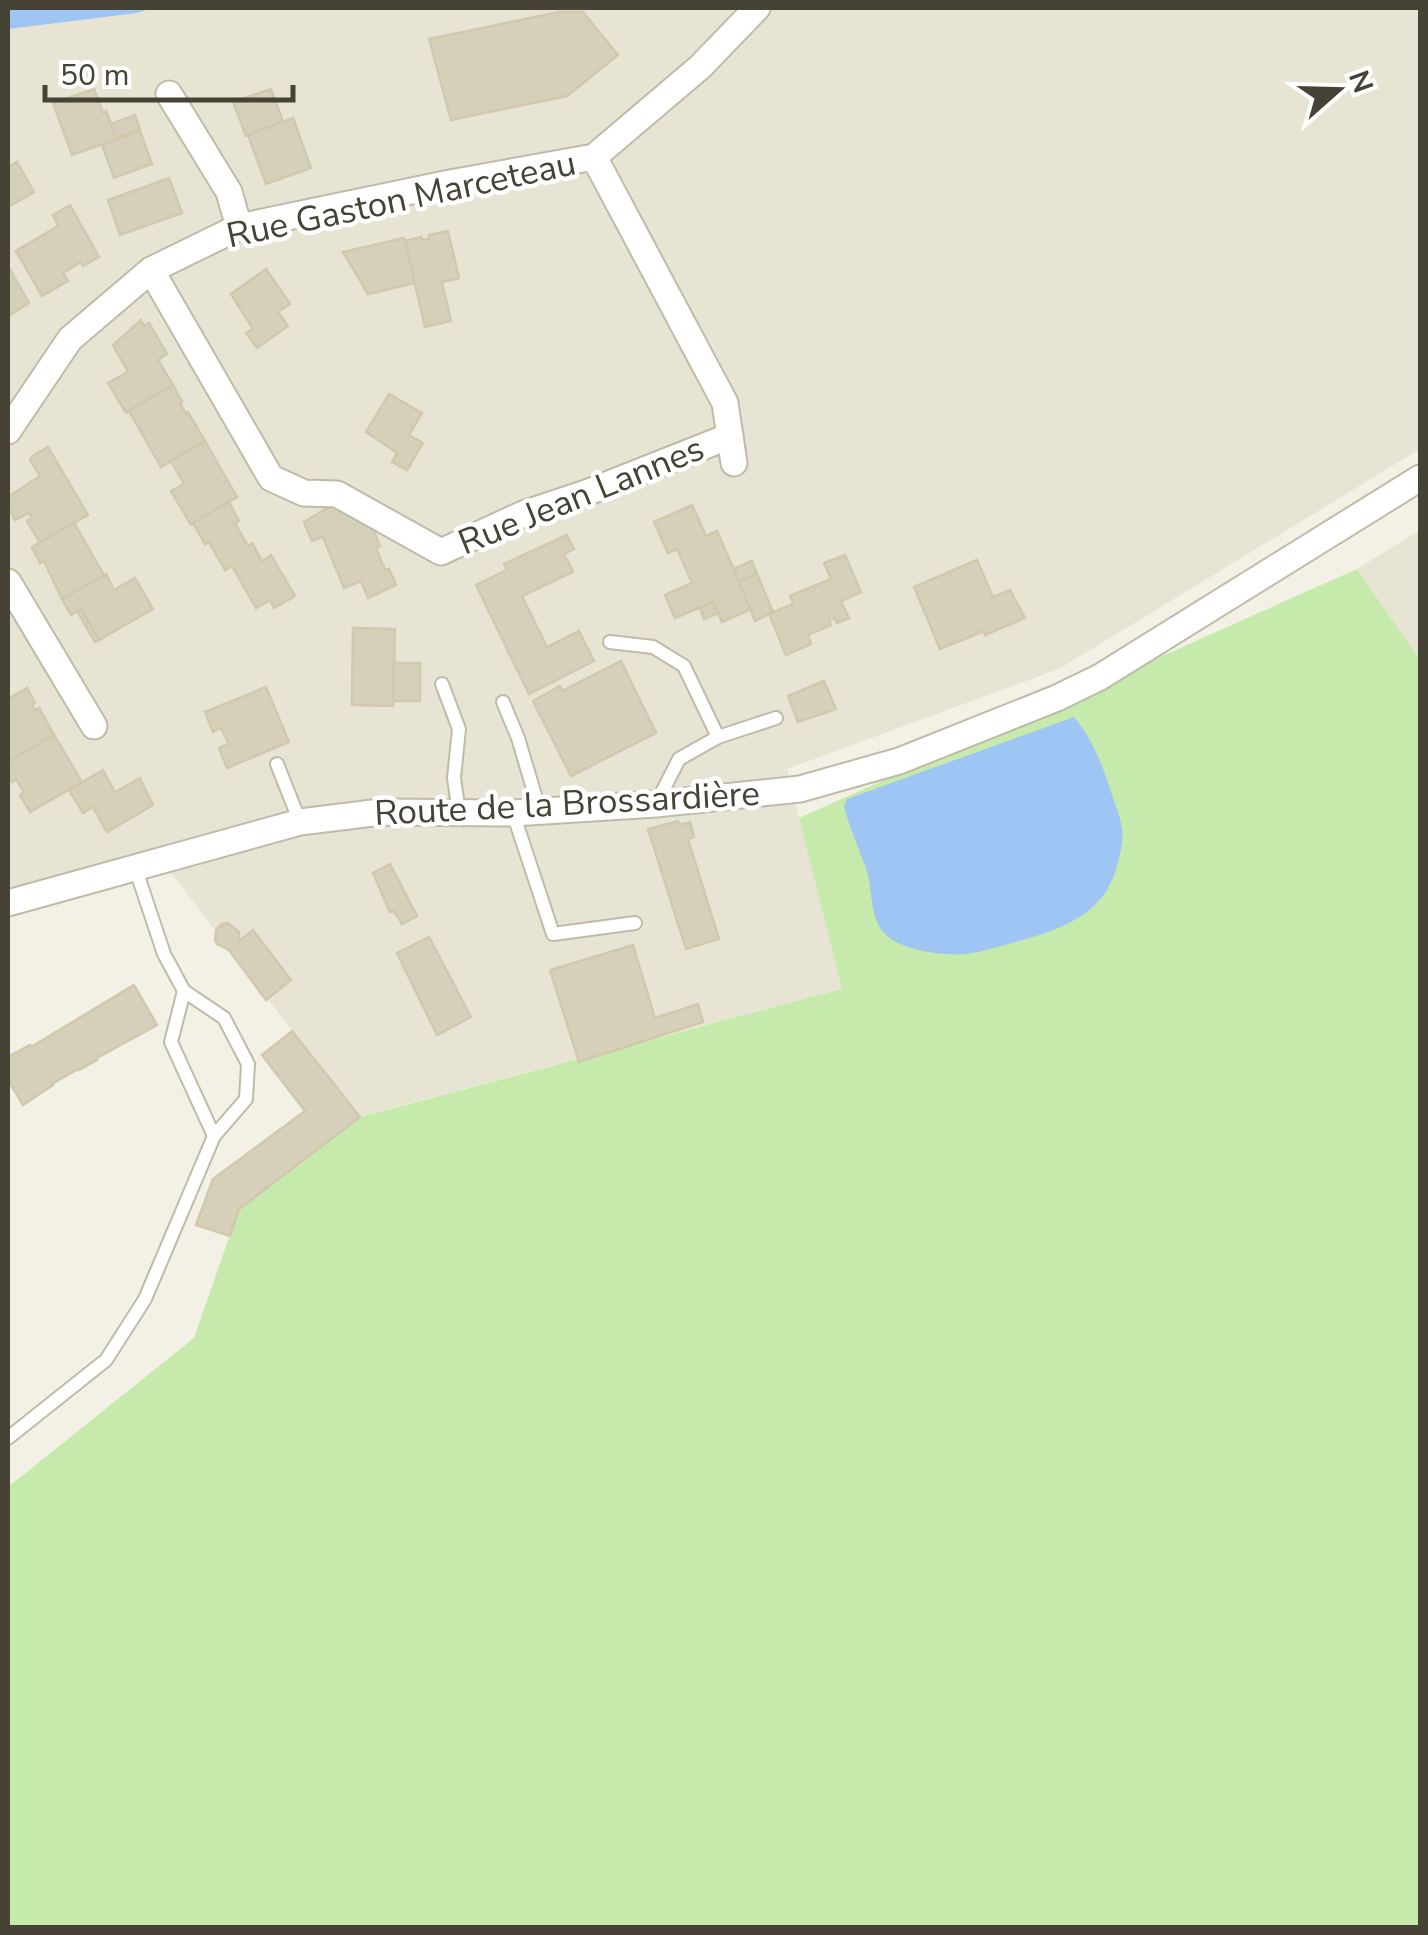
<svg xmlns="http://www.w3.org/2000/svg" width="1428" height="1935" viewBox="0 0 1428 1935" font-family="'Nunito Sans',sans-serif">
<rect width="100%" height="100%" fill="#f3f1e5"/>
<g fill="#e8e4d3">
<polygon points="8,8 1420,8 1420,449 1059,669 787,769 842,989 358,1117 153,849 8,890"/>
<polygon points="1420,530 1420,660 1357,569"/>
</g>
<polygon fill="#c5eaac" points="1357,569 1420,660 1420,1927 8,1928 8,1487 194,1338 239,1209 360,1117 842,989 799,818"/>
<g fill="#9ec5f3">
<polygon points="8,8 152,8 137,13 8,29"/>
<path d="M1074,717C1093,740 1102,764 1111,792C1115,804 1120,816 1122,828C1124,841 1120,854 1117,866C1103,920 1051,932 1005,945C992,948 980,952 967,954C944,956 905,951 887,936C869,920 873,892 867,871C860,852 852,833 846,814L844,806L847,799Z"/>
</g>
<g fill="#d6cfba" stroke="#d1c8ad" stroke-width="2.5">
<polygon points="559,12 583,12 618,55 567,96 451,120 429,39"/>
<polygon points="94,89 103,113 106,111 117,139 72,155 53,103"/>
<polygon points="271,89 283,122 246,136 233,102"/>
<polygon points="135,115 140,129 116,138 111,124"/>
<polygon points="293,118 311,168 266,184 248,135"/>
<polygon points="140,131 152,164 114,178 102,145"/>
<polygon points="17,162 34,192 8,207 8,167"/>
<polygon points="169,178 182,213 120,235 108,200"/>
<polygon points="70,205 99,257 83,266 81,262 63,273 68,281 42,296 16,251 58,226 53,215"/>
<polygon points="448,231 459,278 442,282 451,321 425,327 405,241 421,237 422,240 429,239 429,235"/>
<polygon points="404,238 415,283 368,294 343,252"/>
<polygon points="8,266 29,303 8,316"/>
<polygon points="266,269 290,304 278,312 288,326 257,348 246,333 253,329 231,294"/>
<polygon points="141,320 144,326 149,323 167,354 158,360 173,385 126,413 108,383 128,372 113,345"/>
<polygon points="173,385 182,402 180,403 186,414 188,412 205,441 161,467 129,411"/>
<polygon points="389,394 422,413 409,435 423,443 407,470 392,462 397,453 366,432"/>
<polygon points="205,441 237,497 191,525 171,491 184,484 171,461"/>
<polygon points="48,447 88,515 40,543 27,521 32,518 29,513 15,520 8,506 8,497 40,476 30,460 31,457"/>
<polygon points="229,502 239,521 235,523 248,546 252,543 262,561 271,555 295,596 274,608 270,600 256,608 232,566 225,570 209,542 205,544 193,523"/>
<polygon points="334,504 372,527 380,546 376,548 385,570 389,569 396,585 368,598 361,581 344,588 323,537 312,541 304,522"/>
<polygon points="692,505 706,536 717,531 751,609 722,622 713,602 675,618 665,595 692,583 677,549 668,553 654,522"/>
<polygon points="74,523 104,575 62,599 44,561 40,563 32,547"/>
<polygon points="567,535 574,549 564,554 573,572 522,596 547,647 579,631 594,661 529,694 476,585 507,570 504,564"/>
<polygon points="845,555 861,592 841,601 849,618 837,623 835,618 829,620 831,625 808,635 811,644 786,655 769,614 793,604 790,596 831,579 824,563"/>
<polygon points="977,560 993,597 1010,590 1025,618 985,635 984,631 940,649 914,587"/>
<polygon points="752,561 757,574 739,582 734,569"/>
<polygon points="106,574 114,590 135,578 153,609 99,640 81,609 71,615 62,599"/>
<polygon points="757,574 773,612 755,621 739,582"/>
<polygon points="713,602 718,613 704,619 700,608"/>
<polygon points="81,609 99,640 95,642 77,611"/>
<polygon points="353,628 395,629 393,706 352,705"/>
<polygon points="621,661 656,733 571,776 533,701 560,686 562,691"/>
<polygon points="394,663 420,663 420,701 393,701"/>
<polygon points="824,681 836,709 798,722 788,696"/>
<polygon points="266,687 289,742 227,768 219,748 229,744 221,728 213,732 205,712"/>
<polygon points="27,688 35,703 32,705 35,710 39,708 54,735 8,762 8,699"/>
<polygon points="54,735 82,782 30,812 20,795 24,792 16,779 12,782 8,774 8,762"/>
<polygon points="103,770 115,792 140,778 153,805 107,832 93,807 83,813 69,790"/>
<polygon points="678,821 679,825 690,822 694,837 688,839 719,939 686,949 648,829"/>
<polygon points="390,864 417,916 402,924 394,911 390,912 373,873"/>
<polygon points="228,923 239,932 239,941 253,930 291,980 266,1000 229,950 217,944 215,940 216,930 222,924"/>
<polygon points="429,937 471,1017 437,1035 397,953"/>
<polygon points="633,945 655,1018 698,1004 703,1022 579,1062 550,970"/>
<polygon points="134,985 157,1025 97,1058 97,1060 79,1070 78,1069 52,1084 53,1085 23,1105 8,1080 8,1057 30,1045 31,1047"/>
<polygon points="292,1031 360,1117 239,1209 230,1236 196,1225 213,1179 305,1111 262,1055"/>
</g>
<g fill="none" stroke-linecap="round" stroke-linejoin="round">
<g stroke="#bfbba8" stroke-width="16">
<g id="service">
<polyline points="610,642 653,647 684,666 718,737"/>
<polyline points="442,684 459,729 454,778 459,813"/>
<polyline points="503,702 518,738 540,812"/>
<polyline points="277,764 300,822"/>
<polyline points="656,804 679,759 718,737 776,718"/>
<polyline points="513,813 553,934 635,923"/>
<polyline points="135,867 164,954 184,991 224,1018 248,1064 246,1099 214,1136 171,1042 184,991"/>
<polyline points="8,1438 106,1360 145,1299 214,1136"/>
</g>
</g>
<g stroke="#bfbba8" stroke-width="29">
<g id="minor">
<polyline points="169,94 229,192 239,227"/>
<polyline points="594,157 725,403 734,463"/>
<polyline points="151,270 271,478 304,493 337,494 441,552 523,514 586,493 730,436"/>
<polyline points="8,431 70,339 151,270 239,227 450,183 594,157 700,67 757,8"/>
<polyline points="8,582 94,726"/>
<polyline points="8,903 300,822 381,812 513,813 656,804 800,789 899,761 1057,698 1100,677 1420,478"/>
</g>
</g>
<use href="#service" stroke="#fff" stroke-width="12"/>
<use href="#minor" stroke="#fff" stroke-width="25"/>
</g>
<g text-anchor="middle" stroke-width="9" stroke-linejoin="round" paint-order="stroke">
<g font-size="35" fill="#464235" stroke="#fff">
<text transform="translate(401 199) rotate(-12)" y="12">Rue Gaston Marceteau</text>
<text transform="translate(581 495) rotate(-22)" y="12">Rue Jean Lannes</text>
<text transform="translate(567 803) rotate(-3)" y="12">Route de la Brossardière</text>
</g>
</g>
<rect width="1428" height="1935" fill="none" stroke="#464235" stroke-width="20"/>
<g transform="translate(1338 90) rotate(70)" stroke="#ffffff" stroke-width="8" paint-order="stroke">
<path d="M0-8L18 38L0 25L-18 38Z" fill="#464235"/>
<text y="-15" font-size="28" font-weight="bold" text-anchor="middle" fill="#464235">N</text>
</g>
<path d="M45 85v15h248v-15" fill="none" stroke="#464235" stroke-width="5"/>
<text x="60" y="85" font-size="30" fill="#464235" stroke="#ffffff" stroke-width="8" paint-order="stroke">50 m</text>
</svg>
